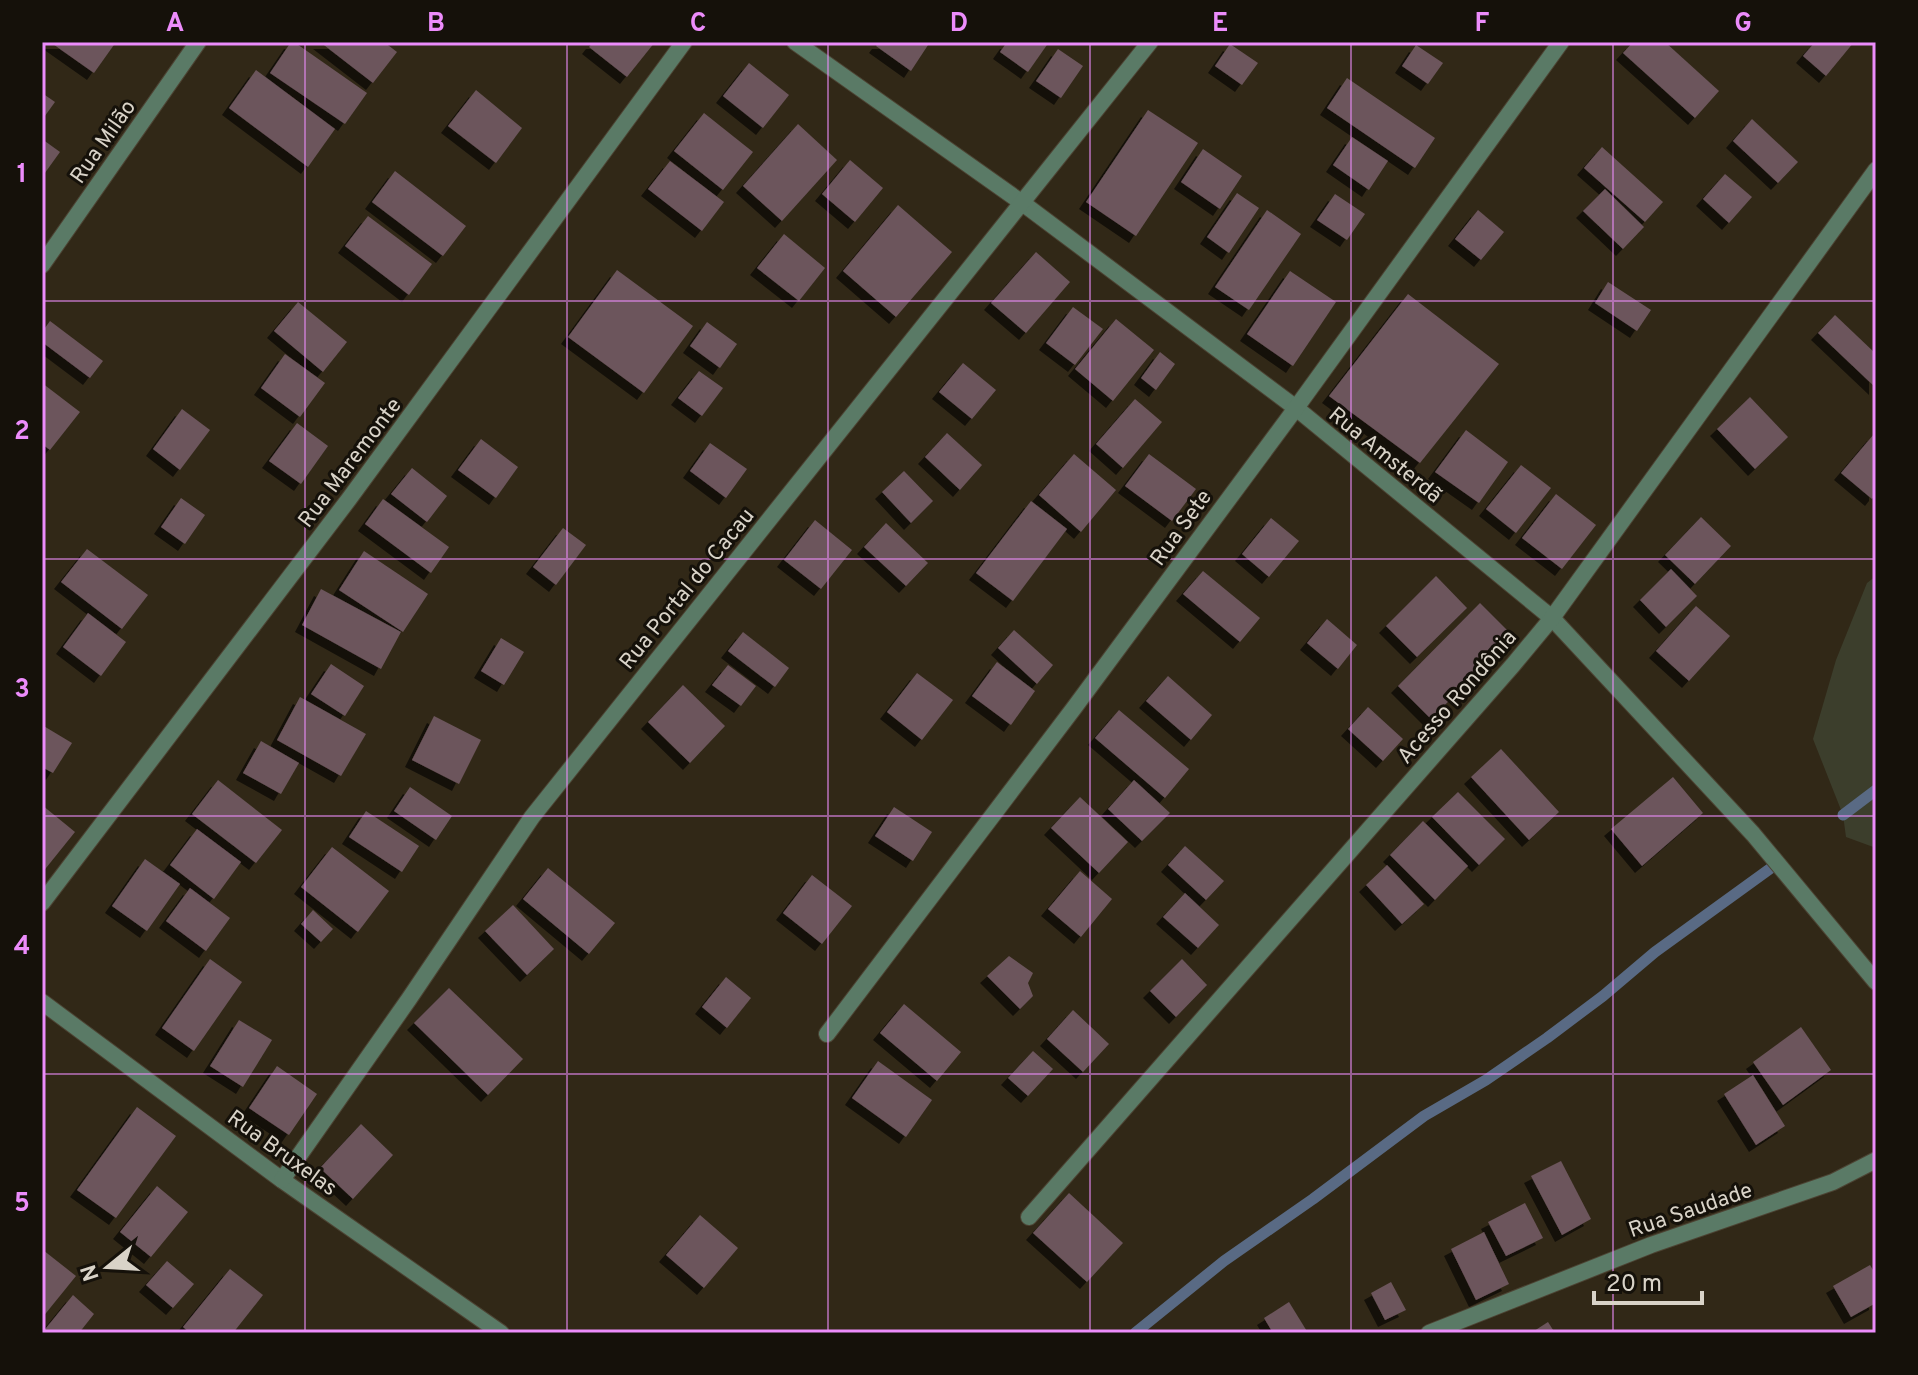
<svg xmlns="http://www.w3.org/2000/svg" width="1918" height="1375" viewBox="0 0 1918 1375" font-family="Overpass,sans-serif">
<defs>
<filter id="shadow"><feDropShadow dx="-7" dy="7" stdDeviation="0" flood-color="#0009"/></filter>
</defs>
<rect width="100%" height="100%" fill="#312817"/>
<polygon fill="#3c3e2c" points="1876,576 1876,848 1846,837 1843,815 1813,739 1836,660 1867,583"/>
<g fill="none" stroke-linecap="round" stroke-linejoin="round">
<g stroke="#596a84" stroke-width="11">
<polyline points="1843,815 1876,790"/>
<polyline points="1135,1333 1224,1261 1313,1199 1424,1116 1486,1080 1547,1038 1603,996 1655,952 1771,868"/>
</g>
</g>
<g fill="#6c555c" filter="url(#shadow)">
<polygon points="50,42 116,42 94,73"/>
<polygon points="291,42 294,42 367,93 345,124 270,73"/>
<polygon points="320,42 384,42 397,52 373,83"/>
<polygon points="593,42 655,42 627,77 589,47"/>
<polygon points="879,42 930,42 911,71 876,46"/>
<polygon points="1007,42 1049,42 1028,72 1000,52"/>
<polygon points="1633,42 1665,42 1719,91 1695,118 1623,53"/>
<polygon points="1815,42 1854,42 1826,76 1803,56"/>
<polygon points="1230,44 1258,63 1242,85 1215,66"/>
<polygon points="1416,45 1443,63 1428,84 1402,66"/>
<polygon points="1058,49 1083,66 1061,98 1036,81"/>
<polygon points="749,63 789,95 763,128 723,96"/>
<polygon points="256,70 335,129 308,167 229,108"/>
<polygon points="1347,78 1435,138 1415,168 1327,108"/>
<polygon points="476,90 522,128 496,163 448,126"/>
<polygon points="42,93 55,102 42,120"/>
<polygon points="1148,110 1198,143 1136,236 1086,202"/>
<polygon points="704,113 753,152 723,190 674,151"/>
<polygon points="1752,119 1798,162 1778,183 1733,141"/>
<polygon points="798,124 837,160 782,221 743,186"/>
<polygon points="1352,137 1388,161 1369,190 1333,165"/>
<polygon points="42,139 60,152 42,177"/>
<polygon points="1602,147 1663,202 1645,222 1584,168"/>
<polygon points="1203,149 1242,176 1220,209 1181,182"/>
<polygon points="850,160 883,188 855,222 822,194"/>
<polygon points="670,161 724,202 702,231 648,189"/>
<polygon points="395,171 466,226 443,256 372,202"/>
<polygon points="1725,174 1752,197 1729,223 1703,199"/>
<polygon points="1605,189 1644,227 1623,249 1583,211"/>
<polygon points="1237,193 1259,208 1229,253 1207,237"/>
<polygon points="1335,194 1365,214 1347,240 1317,220"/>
<polygon points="898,205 952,252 896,317 843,271"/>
<polygon points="1267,210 1301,234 1249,310 1215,287"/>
<polygon points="1478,210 1504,232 1481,260 1455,239"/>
<polygon points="368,216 432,264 409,295 345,246"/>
<polygon points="784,234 825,268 799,301 757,268"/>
<polygon points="1036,252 1070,282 1026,333 991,303"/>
<polygon points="617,270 693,326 644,393 568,337"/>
<polygon points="1290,271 1336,302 1293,366 1247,334"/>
<polygon points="1608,282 1651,310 1637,331 1595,303"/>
<polygon points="1408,294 1499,364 1420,463 1329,396"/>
<polygon points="298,302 347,342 323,372 274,331"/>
<polygon points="1073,307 1103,329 1075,365 1046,343"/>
<polygon points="1835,315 1876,354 1876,388 1818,333"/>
<polygon points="1116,319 1154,350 1113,401 1075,369"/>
<polygon points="50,321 103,361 90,378 42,342 42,332"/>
<polygon points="707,322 737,344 720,368 690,346"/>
<polygon points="1160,352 1175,364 1156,390 1141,378"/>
<polygon points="285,354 325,383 300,417 261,388"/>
<polygon points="963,363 996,390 972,419 939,392"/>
<polygon points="699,371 723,388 702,416 678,398"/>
<polygon points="42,383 80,412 50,450 42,444"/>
<polygon points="1750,397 1788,437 1755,469 1717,429"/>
<polygon points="1135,399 1162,422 1123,468 1096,444"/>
<polygon points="182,409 210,430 180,470 153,449"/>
<polygon points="297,423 328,446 301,484 269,461"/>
<polygon points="1466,430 1508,462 1479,503 1435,472"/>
<polygon points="947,433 982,465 960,490 925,457"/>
<polygon points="1874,434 1876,436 1876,494 1872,499 1841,473"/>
<polygon points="481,439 518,467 496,498 458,470"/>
<polygon points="710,443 747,469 726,498 690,471"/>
<polygon points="1074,454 1116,490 1081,532 1039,495"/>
<polygon points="1149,454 1196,489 1172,521 1125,486"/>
<polygon points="1521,465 1551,488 1516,533 1486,509"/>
<polygon points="412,468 447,496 427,522 391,494"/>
<polygon points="904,471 933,501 911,523 882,492"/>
<polygon points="1556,494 1596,525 1562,569 1522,538"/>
<polygon points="181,498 205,515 185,544 161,527"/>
<polygon points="383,499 449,547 431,573 365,524"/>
<polygon points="1031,501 1067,529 1013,601 976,573"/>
<polygon points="1701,517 1731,546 1695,584 1665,555"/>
<polygon points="1271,518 1299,541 1269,577 1242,554"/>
<polygon points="815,520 852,550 821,589 784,560"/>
<polygon points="886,523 928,563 906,586 864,547"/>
<polygon points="563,528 586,545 556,585 533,567"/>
<polygon points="87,549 148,595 122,629 61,582"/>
<polygon points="364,551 428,594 403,632 339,590"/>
<polygon points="1671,569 1697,596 1666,627 1640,600"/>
<polygon points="1203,571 1260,618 1240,642 1183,594"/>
<polygon points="1436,576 1467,608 1417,657 1386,626"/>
<polygon points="321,589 401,632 381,669 302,625"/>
<polygon points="1480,603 1513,636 1431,719 1398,686"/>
<polygon points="1696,606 1730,636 1689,681 1656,651"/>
<polygon points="88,613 126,642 101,676 63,647"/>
<polygon points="1327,619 1357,645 1338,669 1307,643"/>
<polygon points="1014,630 1053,665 1037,684 998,648"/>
<polygon points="743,632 789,668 775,687 728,651"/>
<polygon points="501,638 524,652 504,685 481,671"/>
<polygon points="997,662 1035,691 1011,725 972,696"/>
<polygon points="331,664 364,686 345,716 311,694"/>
<polygon points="728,665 756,686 741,706 712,685"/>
<polygon points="917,673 953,700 922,740 887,712"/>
<polygon points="1168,676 1212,715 1191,740 1146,701"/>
<polygon points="683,685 725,726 690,763 648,722"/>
<polygon points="300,697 366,734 341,776 277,740"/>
<polygon points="1368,707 1403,739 1383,761 1348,729"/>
<polygon points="1119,710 1189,769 1165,798 1095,738"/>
<polygon points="434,716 481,740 459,784 412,760"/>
<polygon points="42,725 72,743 53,773 42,767"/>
<polygon points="261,741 299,763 281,794 243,773"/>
<polygon points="1501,749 1559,812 1529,840 1471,777"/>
<polygon points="1673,777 1703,813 1642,866 1611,829"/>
<polygon points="218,780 282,830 256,863 192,814"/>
<polygon points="1134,780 1170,813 1142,841 1108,809"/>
<polygon points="410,787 452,816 436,840 394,811"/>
<polygon points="1458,792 1505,839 1479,865 1432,817"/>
<polygon points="1080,797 1128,842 1099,873 1051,828"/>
<polygon points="42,805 75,832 42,873"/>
<polygon points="894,807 932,832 913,861 875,836"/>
<polygon points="366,811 419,846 402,872 349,837"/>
<polygon points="1423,821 1468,866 1435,900 1390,855"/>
<polygon points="197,829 241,862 214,899 170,865"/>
<polygon points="1185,846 1224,881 1206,900 1168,865"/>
<polygon points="332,847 389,891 358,932 301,887"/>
<polygon points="145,859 180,884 147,931 112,906"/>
<polygon points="1387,865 1424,904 1402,924 1366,885"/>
<polygon points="548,868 615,923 589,954 523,899"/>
<polygon points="1080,871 1112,899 1081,937 1048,909"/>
<polygon points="812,875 852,906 822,944 783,913"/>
<polygon points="190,888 230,918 206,951 166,921"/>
<polygon points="1185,893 1219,925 1198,948 1163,917"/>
<polygon points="513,905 554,949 527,975 485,931"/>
<polygon points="313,910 333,929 321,942 301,924"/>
<polygon points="1009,956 1033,973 1028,983 1033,996 1020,1009 987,976"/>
<polygon points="210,959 242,982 194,1051 162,1028"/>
<polygon points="1182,959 1207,985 1176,1017 1150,991"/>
<polygon points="726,977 751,998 727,1028 702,1007"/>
<polygon points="449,988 523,1059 488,1095 414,1023"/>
<polygon points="904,1004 961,1052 937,1081 880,1033"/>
<polygon points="1073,1010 1109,1044 1083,1072 1047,1039"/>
<polygon points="239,1020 272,1040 243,1087 210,1066"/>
<polygon points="1801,1027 1831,1070 1783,1105 1753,1062"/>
<polygon points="1033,1051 1053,1069 1028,1096 1008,1078"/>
<polygon points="878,1061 932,1100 906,1137 852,1098"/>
<polygon points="277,1066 317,1094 289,1135 249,1108"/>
<polygon points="1753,1075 1785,1126 1756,1145 1724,1094"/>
<polygon points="137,1107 176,1136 116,1218 77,1190"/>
<polygon points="361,1124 393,1155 353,1199 320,1168"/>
<polygon points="1561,1161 1591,1219 1562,1235 1531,1176"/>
<polygon points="157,1186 188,1212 151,1257 120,1232"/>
<polygon points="1069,1193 1123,1243 1087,1282 1033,1233"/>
<polygon points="1525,1203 1543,1238 1506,1256 1488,1222"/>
<polygon points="700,1215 738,1248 704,1288 666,1255"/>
<polygon points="1484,1232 1509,1284 1476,1300 1451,1249"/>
<polygon points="43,1250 76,1276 42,1318 42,1252"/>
<polygon points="167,1261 194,1284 173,1308 146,1285"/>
<polygon points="1870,1265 1876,1275 1876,1303 1851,1317 1833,1286"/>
<polygon points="230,1269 263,1295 233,1333 190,1333 183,1327"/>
<polygon points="1391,1282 1406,1310 1385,1320 1371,1293"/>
<polygon points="73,1295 94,1314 79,1333 42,1333"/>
<polygon points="1289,1302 1308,1333 1273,1333 1264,1318"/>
<polygon points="1548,1322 1555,1333 1531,1333"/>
</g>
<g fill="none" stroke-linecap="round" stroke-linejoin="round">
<g stroke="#4c4333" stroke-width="18">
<g id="street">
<polyline points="795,42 1021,202 1296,408 1552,618 1753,834 1876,982"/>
<polyline points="42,265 198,42"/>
<polyline points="42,903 349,499 684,42"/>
<polyline points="42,1002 282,1180 501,1333"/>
<polyline points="827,1034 1074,708 1296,408 1561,42"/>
<polyline points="282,1180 409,999 532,817 1150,42"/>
<polyline points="1029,1217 1513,665 1552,618 1876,170"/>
<polyline points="1429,1333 1651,1245 1833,1182 1876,1160"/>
</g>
</g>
<use href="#street" stroke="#5a7a66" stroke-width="16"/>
</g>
<path fill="none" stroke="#ec8cfb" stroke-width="2" stroke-opacity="0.55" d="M305,42V1333M567,42V1333M828,42V1333M1090,42V1333M1351,42V1333M1613,42V1333M42,301H1876M42,559H1876M42,816H1876M42,1074H1876"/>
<g text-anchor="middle" stroke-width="6" stroke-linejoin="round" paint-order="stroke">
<g font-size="22" fill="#d9d3c8" stroke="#15110a">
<text transform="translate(102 141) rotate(-55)" y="8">Rua Milão</text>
<text transform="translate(1386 454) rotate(39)" y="8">Rua Amsterdã</text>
<text transform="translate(349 462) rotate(-53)" y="8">Rua Maremonte</text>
<text transform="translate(1180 527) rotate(-54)" y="8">Rua Sete</text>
<text transform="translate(686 588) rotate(-51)" y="8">Rua Portal do Cacau</text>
<text transform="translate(1456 696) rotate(-49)" y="8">Acesso Rondônia</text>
<text transform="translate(283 1152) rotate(36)" y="8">Rua Bruxelas</text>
<text transform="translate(1690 1209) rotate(-19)" y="8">Rua Saudade</text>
</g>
</g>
<rect width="1918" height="1375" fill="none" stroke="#15110a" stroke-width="88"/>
<g transform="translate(108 1267) rotate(252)" stroke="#15110a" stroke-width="6" paint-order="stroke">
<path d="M0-6L14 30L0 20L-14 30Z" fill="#d9d3c8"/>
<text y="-12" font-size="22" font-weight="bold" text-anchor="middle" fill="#d9d3c8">N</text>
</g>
<path d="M1594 1291v12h108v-12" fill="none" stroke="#d9d3c8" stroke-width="4"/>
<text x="1606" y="1291" font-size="24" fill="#d9d3c8" stroke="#15110a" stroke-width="6" paint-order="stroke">20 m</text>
<rect x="44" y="44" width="1830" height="1287" fill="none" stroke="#ec8cfb" stroke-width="3"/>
<g font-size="26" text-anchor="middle" font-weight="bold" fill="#ec8cfb">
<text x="175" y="31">A</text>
<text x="436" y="31">B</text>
<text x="698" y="31">C</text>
<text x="959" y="31">D</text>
<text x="1220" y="31">E</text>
<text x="1482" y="31">F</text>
<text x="1743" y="31">G</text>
<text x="22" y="182">1</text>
<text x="22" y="439">2</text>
<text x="22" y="697">3</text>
<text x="22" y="954">4</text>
<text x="22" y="1211">5</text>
</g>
</svg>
